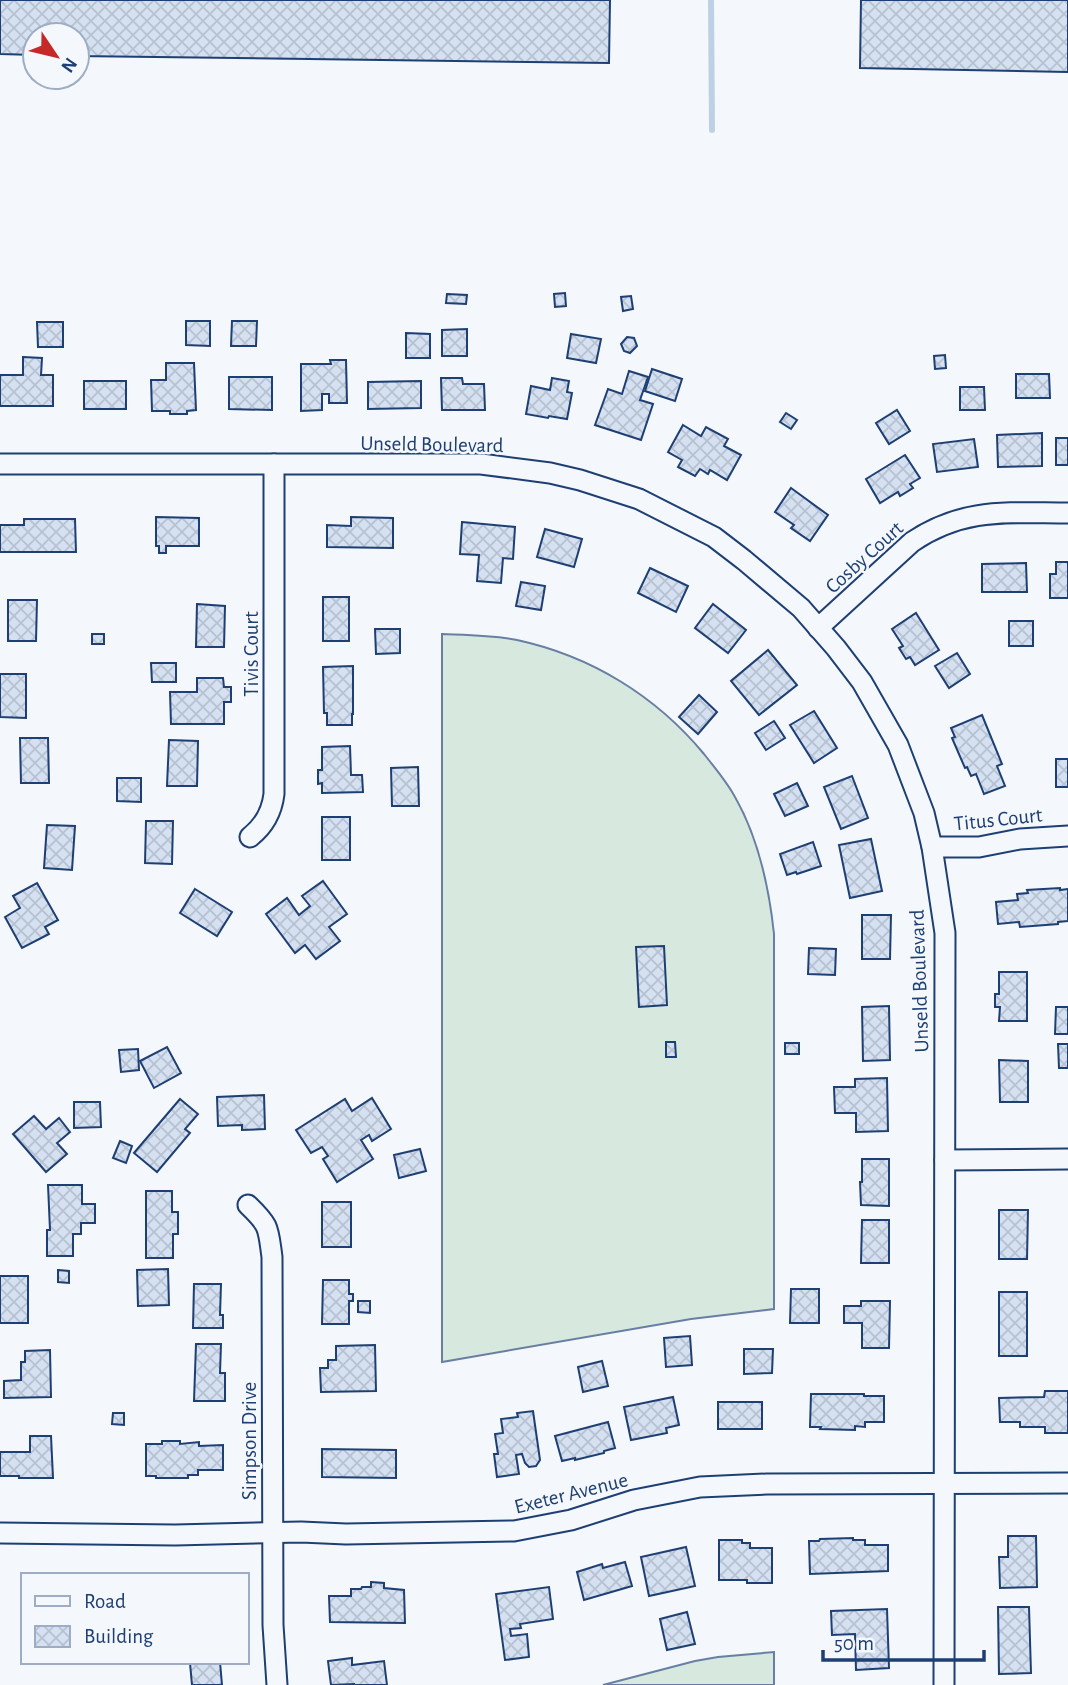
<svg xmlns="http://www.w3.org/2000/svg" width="1068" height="1685" viewBox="0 0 1068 1685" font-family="'Alegreya Sans',sans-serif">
<defs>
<pattern id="building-cross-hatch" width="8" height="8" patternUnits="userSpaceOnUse" patternTransform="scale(1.75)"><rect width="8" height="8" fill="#d5e0f0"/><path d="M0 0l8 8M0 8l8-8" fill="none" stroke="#b6c1d1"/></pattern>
</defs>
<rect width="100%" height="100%" fill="#f4f7fb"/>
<g fill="#d7e8df" stroke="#687fa3" stroke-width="2">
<path d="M442,634C467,635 493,635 517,640C591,656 656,696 704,754C715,768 727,782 735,797C759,839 769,887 774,934V1309L691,1319L442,1362Z"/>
<polygon points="774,1652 774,1685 603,1685 695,1661 718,1657"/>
</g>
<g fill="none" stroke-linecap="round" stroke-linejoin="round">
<polyline stroke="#bed0e5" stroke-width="6" points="711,0 712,130"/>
</g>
<g fill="url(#building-cross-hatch)" stroke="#1d3f73" stroke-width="2">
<polygon points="0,0 610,0 609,63 77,56 77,35 35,35 35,55 0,54"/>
<polygon points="861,0 1068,0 1068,72 860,68"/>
<polygon points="565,293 566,306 555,307 554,294"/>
<polygon points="447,294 467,295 466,304 446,303"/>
<polygon points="631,296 633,309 623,311 621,297"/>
<polygon points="186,321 210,321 210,346 186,345"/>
<polygon points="232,321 257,321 256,346 231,346"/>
<polygon points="37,322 63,322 63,347 38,347"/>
<polygon points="467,329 467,356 442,356 442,330"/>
<polygon points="406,333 430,334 430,358 406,358"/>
<polygon points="571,334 601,339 596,363 567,358"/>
<polygon points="627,337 634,338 637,346 630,353 624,351 621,344"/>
<polygon points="945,355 946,368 935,369 934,356"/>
<polygon points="23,357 42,358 41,375 53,375 53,406 0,406 0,375 23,375"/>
<polygon points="330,360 346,360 347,403 329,403 329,394 322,394 322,410 301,411 301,364 331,364"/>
<polygon points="166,363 194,363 196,410 187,411 187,414 170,414 170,411 152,411 151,380 166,380"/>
<polygon points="652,369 682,379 675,401 645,391"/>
<polygon points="629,371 648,377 640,400 653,404 641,440 595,425 608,389 622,394"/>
<polygon points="1016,374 1049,374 1050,398 1016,398"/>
<polygon points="229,377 272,377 272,410 229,409"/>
<polygon points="441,378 462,378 463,384 484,384 485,410 442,410"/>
<polygon points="552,378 569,381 567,392 572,393 567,419 549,416 548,418 526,414 531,386 550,390"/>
<rect x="84" y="381" width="42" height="28"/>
<polygon points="421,381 421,408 368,409 368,382"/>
<polygon points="960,387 984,387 985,410 960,410"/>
<polygon points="897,410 910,431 889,444 876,423"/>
<polygon points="786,413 797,420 791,429 780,422"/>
<polygon points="683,425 701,436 706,427 728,439 724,446 741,455 727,480 710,470 708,474 700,469 695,476 678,467 682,460 668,452"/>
<polygon points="1042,433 1042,466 998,467 997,435"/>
<rect x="1056" y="438" width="12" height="27"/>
<polygon points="974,439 978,467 937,472 933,444"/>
<polygon points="905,455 920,478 910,484 913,488 900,496 898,492 880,503 866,479"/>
<polygon points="791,488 828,515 810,541 791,528 794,525 775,512"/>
<polygon points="156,517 199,518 199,546 166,546 166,553 159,553 159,546 156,546"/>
<polygon points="351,517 393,518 393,548 327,547 327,525 351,526"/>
<polygon points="24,519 75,519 76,552 0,552 0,525 24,525"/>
<polygon points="462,522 515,527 513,559 503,558 501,583 477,581 479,555 460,554"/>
<polygon points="545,529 582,539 574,567 537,557"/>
<polygon points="1056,562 1068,562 1068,598 1050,598 1050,574 1056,574"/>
<polygon points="1026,563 1027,592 982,592 982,564"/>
<polygon points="650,568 688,586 676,612 638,593"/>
<polygon points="521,582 545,586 541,610 516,606"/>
<rect x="323" y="597" width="26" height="44"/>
<polygon points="8,600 37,600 36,641 8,641"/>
<polygon points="197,604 225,606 224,647 196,647"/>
<polygon points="713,604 746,630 728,653 695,628"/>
<polygon points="916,613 939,650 915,665 910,657 906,659 899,648 903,646 892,629"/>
<rect x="1009" y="621" width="24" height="25"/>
<polygon points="375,629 400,629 400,653 376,654"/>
<rect x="92" y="634" width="12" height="10"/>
<polygon points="768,650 797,685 759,715 731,681"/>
<polygon points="957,653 970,674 949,688 935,666"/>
<polygon points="151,663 176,663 176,682 152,682"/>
<polygon points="353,666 353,714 352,714 352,725 327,725 327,713 324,713 323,667"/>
<polygon points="0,674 26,674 26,718 0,717"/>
<polygon points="197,678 223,678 224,687 231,687 231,702 224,702 224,724 171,724 170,692 197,692"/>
<polygon points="699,695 717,712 698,734 679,717"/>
<polygon points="814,711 837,748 814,763 790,725"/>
<polygon points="982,715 1002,764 997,766 1005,786 984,794 976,774 971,776 967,767 965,768 952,738 955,737 951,728"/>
<polygon points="774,721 785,738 766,750 755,733"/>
<polygon points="20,738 48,738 49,783 21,783"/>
<polygon points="169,740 198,741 197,786 167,786"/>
<polygon points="350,746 351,775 362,775 363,792 322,793 322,783 318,784 318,770 322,770 322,747"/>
<rect x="1056" y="759" width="12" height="28"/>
<polygon points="418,767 419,806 392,806 391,768"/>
<polygon points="852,776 868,818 841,829 824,787"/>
<polygon points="117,778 141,778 141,802 117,801"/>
<polygon points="797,783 808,806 785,816 774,794"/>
<rect x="322" y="817" width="28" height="43"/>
<polygon points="146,821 173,821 172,864 145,863"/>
<polygon points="47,825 75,826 72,870 44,868"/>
<polygon points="871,839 882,891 850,898 839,845"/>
<polygon points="813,842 821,866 797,874 796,872 787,875 780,854"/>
<polygon points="323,881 347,914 329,927 340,941 316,959 305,945 295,953 266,914 287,898 299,915 310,906 302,896"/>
<polygon points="37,883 58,920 45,927 49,934 22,948 5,917 20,908 13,896"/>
<polygon points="1060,888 1060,890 1068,889 1068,921 1058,922 1058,924 1020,927 1019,922 998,924 996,902 1018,900 1017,894 1028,893 1027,890"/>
<polygon points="195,889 232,912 217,936 180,913"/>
<polygon points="862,915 891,915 890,959 862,959"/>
<polygon points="664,946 667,1005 639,1007 636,947"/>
<polygon points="809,948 836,949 835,975 808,974"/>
<polygon points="999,972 1027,972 1027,1021 999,1021 1000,1007 995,1007 995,994 999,994"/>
<polygon points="889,1006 890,1060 863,1061 862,1007"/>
<polygon points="1056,1007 1068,1007 1068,1034 1055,1034"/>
<polygon points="666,1042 675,1042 676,1057 666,1057"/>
<rect x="785" y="1043" width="14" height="11"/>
<polygon points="1058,1044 1068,1044 1068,1068 1059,1068"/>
<polygon points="167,1047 181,1073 154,1088 140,1061"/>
<polygon points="138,1049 139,1070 121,1072 119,1050"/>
<polygon points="999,1060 1028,1061 1028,1102 1000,1102"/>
<polygon points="887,1078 888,1131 856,1132 856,1113 835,1113 834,1087 855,1087 855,1079"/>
<polygon points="264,1095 265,1129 242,1130 242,1125 218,1126 217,1097"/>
<polygon points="372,1098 391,1129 372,1141 369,1135 361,1140 373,1159 337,1182 323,1159 328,1156 322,1147 311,1153 296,1130 345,1099 352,1111"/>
<polygon points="180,1099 198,1114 185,1129 190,1133 157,1172 134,1153"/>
<polygon points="74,1102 100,1102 101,1127 74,1128"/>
<polygon points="34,1116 46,1129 59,1118 70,1132 57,1143 67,1154 46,1172 13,1134"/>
<polygon points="120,1141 132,1146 126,1163 113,1158"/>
<polygon points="420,1149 426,1171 399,1178 394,1155"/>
<polygon points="862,1159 889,1159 889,1206 861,1205 860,1182 862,1182"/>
<polygon points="48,1185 82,1185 82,1204 95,1204 95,1223 81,1223 81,1234 73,1234 73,1256 47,1256 47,1230 50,1230"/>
<polygon points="146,1191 172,1191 172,1212 178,1212 178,1234 173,1234 173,1258 146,1258"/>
<rect x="322" y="1202" width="29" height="45"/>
<polygon points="999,1210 1028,1210 1027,1259 999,1259"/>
<polygon points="862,1220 889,1220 889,1263 861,1263"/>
<polygon points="168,1269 169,1305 138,1306 137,1270"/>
<polygon points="58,1270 69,1271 69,1283 58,1282"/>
<rect x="0" y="1276" width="28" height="47"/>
<polygon points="323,1280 349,1280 349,1294 353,1294 353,1301 349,1301 349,1324 322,1324"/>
<polygon points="194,1284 221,1284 220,1315 223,1315 223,1328 193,1328"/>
<polygon points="791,1289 819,1289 819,1323 790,1323"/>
<rect x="999" y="1292" width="28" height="64"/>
<polygon points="358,1301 370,1301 370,1313 358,1312"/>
<polygon points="861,1301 890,1301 889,1348 862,1348 862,1323 844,1323 844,1306 861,1306"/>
<polygon points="690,1336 692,1365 666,1367 664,1338"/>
<polygon points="196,1344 221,1344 220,1373 225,1373 225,1401 194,1401"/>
<polygon points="375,1345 376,1391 321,1392 320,1368 328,1368 328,1360 336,1360 336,1346"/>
<polygon points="744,1349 773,1349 772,1373 744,1374"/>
<polygon points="50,1350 51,1397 4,1398 4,1381 21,1380 21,1362 25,1362 25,1351"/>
<polygon points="602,1361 608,1386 583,1392 578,1367"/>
<polygon points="1045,1391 1068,1391 1068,1433 1045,1433 1045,1427 1020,1427 1020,1422 1000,1422 999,1398 1044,1397"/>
<polygon points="811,1394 864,1394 864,1396 884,1396 884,1422 865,1422 865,1427 855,1426 855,1430 820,1429 821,1427 810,1427"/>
<polygon points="673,1397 679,1425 666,1428 667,1433 631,1440 624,1407"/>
<rect x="718" y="1402" width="44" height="27"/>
<polygon points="533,1411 540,1460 536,1466 529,1467 525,1463 522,1454 516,1455 519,1474 497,1477 494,1454 498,1454 495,1434 503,1433 501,1419 518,1417 517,1413"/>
<polygon points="113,1413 124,1413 124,1425 112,1424"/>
<polygon points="608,1422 615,1448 604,1451 604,1453 575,1460 575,1458 562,1461 555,1436"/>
<polygon points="30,1436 51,1436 53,1478 19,1478 19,1476 0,1476 0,1452 30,1452"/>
<polygon points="162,1441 180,1441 180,1444 199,1442 199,1446 223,1445 223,1470 198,1470 198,1475 188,1475 188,1478 156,1478 156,1476 146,1476 146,1444 162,1444"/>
<polygon points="322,1449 396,1450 396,1478 322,1477"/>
<polygon points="1008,1536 1036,1536 1037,1587 1000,1588 999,1557 1008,1557"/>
<polygon points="853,1538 853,1540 865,1540 865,1545 888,1545 888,1571 810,1574 809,1541 819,1541 820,1539"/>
<polygon points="719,1540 742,1540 742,1543 750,1543 750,1548 772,1548 772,1583 747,1583 747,1580 719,1580"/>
<polygon points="686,1547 695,1586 649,1596 641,1557"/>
<polygon points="625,1562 632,1586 584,1600 577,1572 602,1564 603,1568"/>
<polygon points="371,1582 384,1583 384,1588 404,1590 405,1623 330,1622 329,1596 351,1596 351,1589 361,1589 362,1587 371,1587"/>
<polygon points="549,1587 553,1619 520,1624 521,1628 510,1629 511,1636 527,1634 529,1657 505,1660 496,1594"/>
<polygon points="998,1607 1029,1607 1031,1673 999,1674"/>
<polygon points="887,1609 889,1668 856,1670 855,1634 832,1635 831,1611"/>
<polygon points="687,1612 695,1644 667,1650 660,1619"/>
<polygon points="352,1658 352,1665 384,1661 387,1685 354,1685 354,1684 331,1685 328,1661"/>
<polygon points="198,1662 220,1662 222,1685 192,1685 190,1663"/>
</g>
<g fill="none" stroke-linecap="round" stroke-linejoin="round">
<g stroke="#1d3f73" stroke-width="23">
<g id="minor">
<polyline points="0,464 481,464 550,473 580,480 639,499 714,537 744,560 801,608 836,648 862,682 898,745 924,813 932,847 945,933 944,1685"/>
<path d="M818,628L912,542C964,507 1008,513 1068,513"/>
<path d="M250,837C264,826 272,811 274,794V464"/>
<polyline points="932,847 979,847 1020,839 1068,836"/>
<polyline points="945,1160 1068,1159"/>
<path d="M248,1205C270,1226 268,1228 272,1257L273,1625L277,1685"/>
<polyline points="0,1533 175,1535 301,1532 346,1534 514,1531 571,1520 634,1500 700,1487 767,1484 1068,1483"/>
</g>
</g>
<use href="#minor" stroke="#f4f7fb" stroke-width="19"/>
</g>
<g text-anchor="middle" stroke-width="5" stroke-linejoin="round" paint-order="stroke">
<g font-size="21" fill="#1d3f73" stroke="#f4f7fb">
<text transform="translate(432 444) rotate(1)" y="7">Unseld Boulevard</text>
<text transform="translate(864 557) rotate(-42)" y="7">Cosby Court</text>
<text transform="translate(251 654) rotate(-90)" y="7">Tivis Court</text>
<text transform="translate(998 819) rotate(-6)" y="7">Titus Court</text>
<text transform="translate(919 981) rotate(-92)" y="7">Unseld Boulevard</text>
<text transform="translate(249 1441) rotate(-90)" y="7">Simpson Drive</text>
<text transform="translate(571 1493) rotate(-14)" y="7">Exeter Avenue</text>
</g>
</g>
<rect x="21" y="1573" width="228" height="91" fill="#f4f7fb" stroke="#9eadc5" stroke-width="2"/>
<rect x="35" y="1596" width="35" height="10" fill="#f4f7fb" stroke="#9eadc5" stroke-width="2"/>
<text x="84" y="1608" font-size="21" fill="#1d3f73">Road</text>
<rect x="35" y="1626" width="35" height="21" fill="url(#building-cross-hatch)" stroke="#9eadc5" stroke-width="2"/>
<text x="84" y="1643" font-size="21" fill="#1d3f73">Building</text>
<g transform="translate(56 56) rotate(125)"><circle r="33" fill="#f4f7fb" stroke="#9eadc5" stroke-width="2"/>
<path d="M0-5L12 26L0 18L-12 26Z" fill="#c62828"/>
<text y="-10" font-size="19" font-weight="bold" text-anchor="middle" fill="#1d3f73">N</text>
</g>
<path d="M823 1650v10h161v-10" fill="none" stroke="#1d3f73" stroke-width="3.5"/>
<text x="834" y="1650" font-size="21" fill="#1d3f73" stroke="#f4f7fb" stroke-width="5" paint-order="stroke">50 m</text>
</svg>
